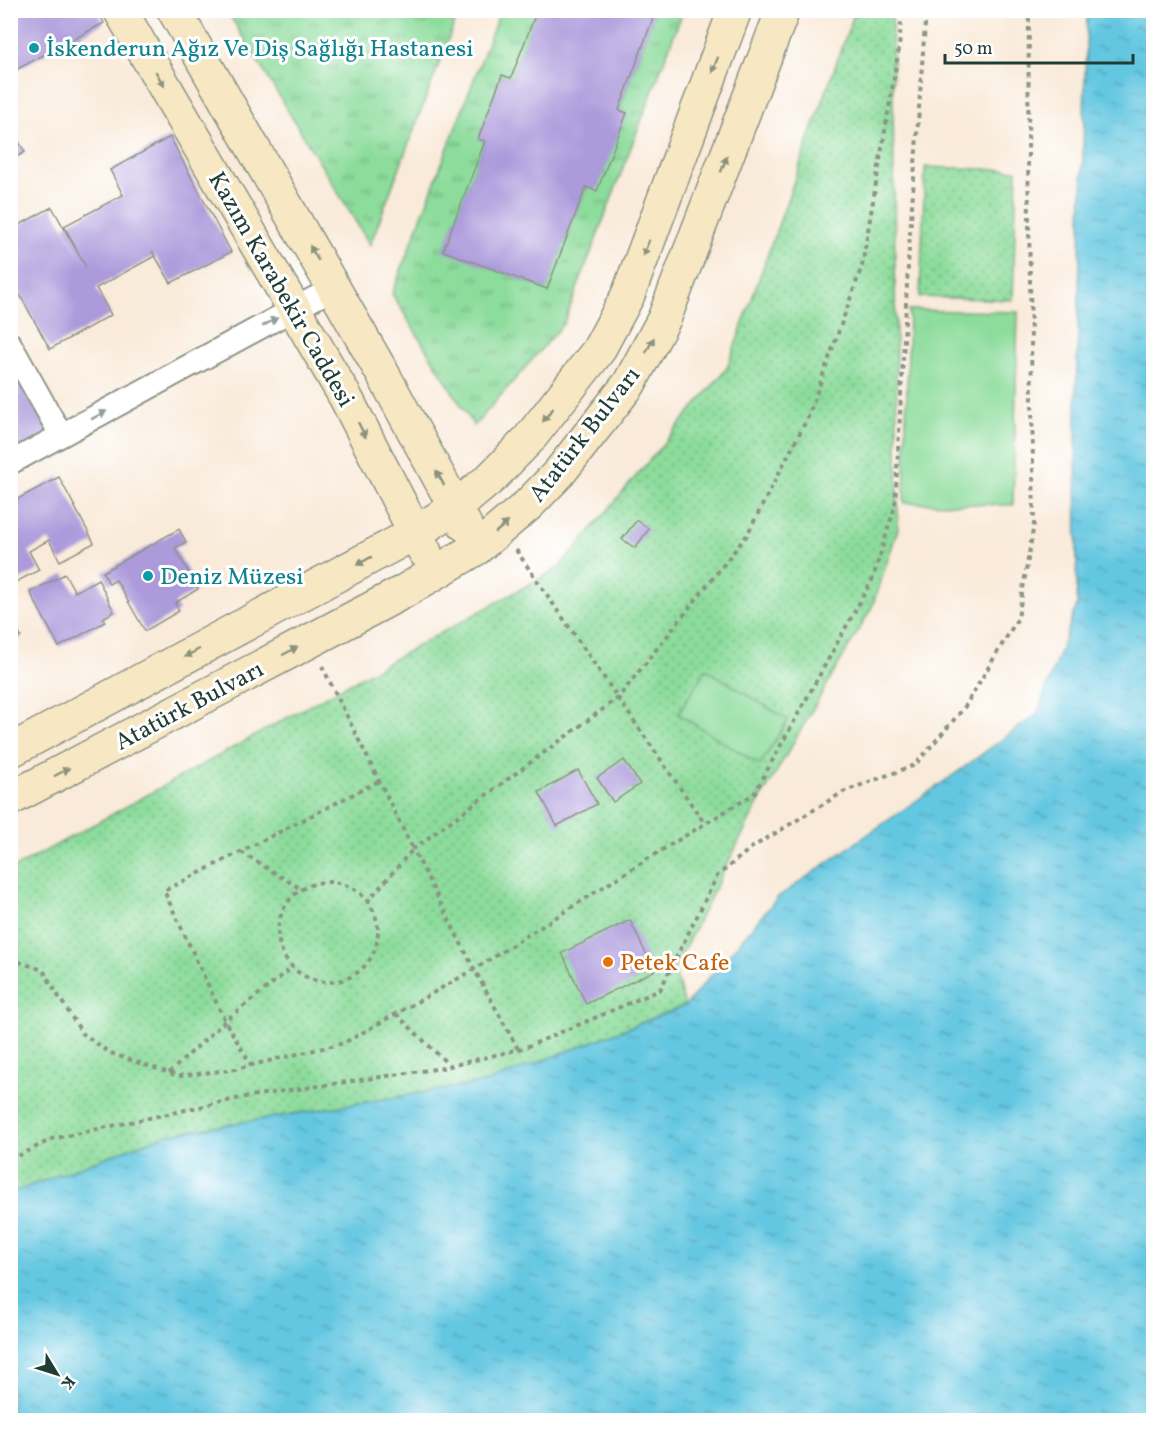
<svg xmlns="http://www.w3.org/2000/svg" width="1164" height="1431" viewBox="0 0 1164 1431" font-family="Vollkorn,serif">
<defs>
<pattern id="grass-tufts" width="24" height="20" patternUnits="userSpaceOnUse" patternTransform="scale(1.5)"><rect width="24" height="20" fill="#8cdc9b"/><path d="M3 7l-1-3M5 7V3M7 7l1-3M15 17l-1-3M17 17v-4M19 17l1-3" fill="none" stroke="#72b47f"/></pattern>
<pattern id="park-dots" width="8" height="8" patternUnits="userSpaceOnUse" patternTransform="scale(1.5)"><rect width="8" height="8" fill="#8cdc9b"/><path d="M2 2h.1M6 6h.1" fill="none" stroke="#72b47f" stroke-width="1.8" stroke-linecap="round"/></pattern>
<pattern id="water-ripples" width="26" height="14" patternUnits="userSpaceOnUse" patternTransform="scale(1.5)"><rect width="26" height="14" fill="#63c7e1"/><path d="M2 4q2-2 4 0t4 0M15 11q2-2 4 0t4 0" fill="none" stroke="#51a3b7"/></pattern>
</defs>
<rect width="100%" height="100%" fill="#fff"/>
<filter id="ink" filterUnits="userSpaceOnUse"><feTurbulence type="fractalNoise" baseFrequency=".0167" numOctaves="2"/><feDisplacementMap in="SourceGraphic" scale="12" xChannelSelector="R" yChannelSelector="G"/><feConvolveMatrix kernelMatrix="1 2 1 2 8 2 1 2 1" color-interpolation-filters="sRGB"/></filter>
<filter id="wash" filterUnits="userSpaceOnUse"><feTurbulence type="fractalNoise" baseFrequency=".008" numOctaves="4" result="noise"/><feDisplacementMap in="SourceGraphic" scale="24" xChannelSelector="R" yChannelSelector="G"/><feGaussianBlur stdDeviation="1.35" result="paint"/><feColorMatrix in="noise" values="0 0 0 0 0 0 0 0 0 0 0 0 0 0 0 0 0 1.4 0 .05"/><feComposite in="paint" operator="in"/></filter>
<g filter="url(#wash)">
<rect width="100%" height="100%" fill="#f9ead9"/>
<g fill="url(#grass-tufts)" stroke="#568c68" stroke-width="1.5">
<polygon points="227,11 459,11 370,245"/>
<polygon points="500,11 537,11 511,78 502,75 479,139 485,141 444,250 546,289 586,187 626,113 619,110 655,11 683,11 564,323 474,426 392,294"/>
</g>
<g fill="url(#park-dots)" stroke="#568c68" stroke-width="1.5">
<polygon points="855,11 892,11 898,529 872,607 759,802 674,969 685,1006 488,1082 165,1135 11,1193 11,870 559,568 727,368"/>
<polygon points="925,167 1017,170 1013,300 920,297"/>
</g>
<g fill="#8cdc9b" stroke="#568c68" stroke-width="1.5">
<polygon points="909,310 1018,312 1013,505 904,503"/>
<polygon points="706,669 788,720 760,765 678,714"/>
</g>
<polygon fill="url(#water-ripples)" stroke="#41828a" stroke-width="1.5" points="1087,11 1154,11 1153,1420 11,1420 11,1193 165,1135 488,1082 685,1006 778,897 956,773 1037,714 1077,605 1076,396"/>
<g id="blocks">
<g fill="#ac9adb">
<polygon points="10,10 97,10 104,23 10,73"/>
<polygon points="537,10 656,10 619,110 627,113 597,191 586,187 547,289 443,251 485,141 478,139 502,75 511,78"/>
<polygon points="10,127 25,152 10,161"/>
<polygon points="170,137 231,252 171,283 152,251 155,256 96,288 111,315 50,349 10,277 10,230 52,207 86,267 64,226 123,195 110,170"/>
<polygon points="10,359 52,434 10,457"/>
<polygon points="59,477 94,543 60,561 49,540 29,551 39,570 12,584 10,580 10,503"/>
<polygon points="637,520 649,529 635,548 622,539"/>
<polygon points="179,529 186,542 175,548 198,589 175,603 179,611 145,631 116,580 109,584 103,572"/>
<polygon points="65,574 75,592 98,579 114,612 103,618 105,622 59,647 30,592"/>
<polygon points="10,617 21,637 10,643"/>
<polygon points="624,760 640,784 613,802 597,778"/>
<polygon points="578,770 597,804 557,826 539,792"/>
<polygon points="630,920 654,971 586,1004 562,953"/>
</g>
</g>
</g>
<g filter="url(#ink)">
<use href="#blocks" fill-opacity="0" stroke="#8c9486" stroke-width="1.5"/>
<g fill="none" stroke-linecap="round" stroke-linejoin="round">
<g stroke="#8c9486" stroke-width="26">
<g id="street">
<polyline points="10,344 61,435"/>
<polyline points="10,463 294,309 334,288"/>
</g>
</g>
<g stroke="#8c9486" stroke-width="36">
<g id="secondary">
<polyline points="120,10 346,398 425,552"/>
<polyline points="174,10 384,376 465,525"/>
<polyline points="10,751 415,533 456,507 492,477 529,439 598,351 628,295 735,10"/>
<polyline points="10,799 403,592 477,548 528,505 559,473 629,384 664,319 783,10"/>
</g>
</g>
<g stroke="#8c9486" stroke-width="4" stroke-dasharray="4.5 4.5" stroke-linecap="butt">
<polyline points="516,550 705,824"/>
<polyline points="322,666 413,849 367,902"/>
<polyline points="241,852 301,889"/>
<circle cx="328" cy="932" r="50"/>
<polyline points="10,959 43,970 59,997 82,1033 110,1053 178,1076 231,1070 344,1043 470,972 652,856 754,794 873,578 895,506 909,248 926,10"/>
<polyline points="396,1014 450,1066"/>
<polyline points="518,1049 474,969 413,849 618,698 747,535 808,417 862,266 899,48 902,10"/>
<polyline points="252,1066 225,1021 164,891 379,781"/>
<polyline points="169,1073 225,1021 293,967"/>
<polyline points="10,1160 52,1139 250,1096 442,1068 524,1048 660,990 717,876 751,848 845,791 915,765 964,708 1018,618 1034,524 1028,161 1029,10"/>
</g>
<use href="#street" stroke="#fff" stroke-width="22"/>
<use href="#secondary" stroke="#f7e8c3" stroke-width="33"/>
</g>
<defs><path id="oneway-solid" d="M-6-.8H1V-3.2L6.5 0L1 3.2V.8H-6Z" transform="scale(1.5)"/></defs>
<g fill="#8b927c">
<use href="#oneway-solid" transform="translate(715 65) rotate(111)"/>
<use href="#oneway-solid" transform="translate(160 79) rotate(60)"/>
<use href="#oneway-solid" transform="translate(724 164) rotate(-69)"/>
<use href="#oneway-solid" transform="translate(646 248) rotate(111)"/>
<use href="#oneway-solid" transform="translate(314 253) rotate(-120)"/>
<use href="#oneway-solid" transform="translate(650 345) rotate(-62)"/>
<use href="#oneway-solid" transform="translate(548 415) rotate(128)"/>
<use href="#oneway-solid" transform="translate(362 430) rotate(63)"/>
<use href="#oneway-solid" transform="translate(440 478) rotate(-119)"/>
<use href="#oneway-solid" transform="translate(502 527) rotate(-40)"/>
<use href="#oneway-solid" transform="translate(364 561) rotate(151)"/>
<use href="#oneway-solid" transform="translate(290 651) rotate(-28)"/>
<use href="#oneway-solid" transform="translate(192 653) rotate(152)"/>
<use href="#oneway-solid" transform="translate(62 772) rotate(-28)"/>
</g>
<g fill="#8f9e9a">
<use href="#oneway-solid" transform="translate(270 322) rotate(-29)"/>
<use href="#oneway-solid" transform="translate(99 415) rotate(-29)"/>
</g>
</g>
<g fill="#0f9aa8" stroke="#fff" stroke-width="2">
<circle cx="34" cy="48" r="6"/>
<circle cx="148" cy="576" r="6"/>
</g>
<circle fill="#e8710a" stroke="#fff" stroke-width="2" cx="608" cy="962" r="6"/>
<g text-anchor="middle" stroke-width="6" stroke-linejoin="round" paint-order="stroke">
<g font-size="24" fill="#0d838f" stroke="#fff" text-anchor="start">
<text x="46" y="56">İskenderun Ağız Ve Diş Sağlığı Hastanesi</text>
<text x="160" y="584">Deniz Müzesi</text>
</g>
<g font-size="24" fill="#1f3d34" stroke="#fff">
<text transform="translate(282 289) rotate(60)" y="8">Kazım Karabekir Caddesi</text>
<text transform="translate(584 434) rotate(-52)" y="8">Atatürk Bulvarı</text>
<text transform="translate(189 705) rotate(-28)" y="8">Atatürk Bulvarı</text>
</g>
<g font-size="24" fill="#c56008" stroke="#fff" text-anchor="start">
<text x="620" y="970">Petek Cafe</text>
</g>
</g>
<rect width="1164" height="1431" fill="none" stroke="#fff" stroke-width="36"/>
<g transform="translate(57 1374) rotate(128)" stroke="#ffffff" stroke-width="4.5" paint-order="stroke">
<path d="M0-4.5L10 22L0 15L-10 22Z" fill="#1f3d34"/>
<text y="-9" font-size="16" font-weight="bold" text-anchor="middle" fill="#1f3d34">K</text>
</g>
<path d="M945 54v9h188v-9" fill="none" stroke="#1f3d34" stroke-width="3"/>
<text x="954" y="54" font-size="18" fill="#1f3d34" stroke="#ffffff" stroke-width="4.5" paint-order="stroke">50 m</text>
</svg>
